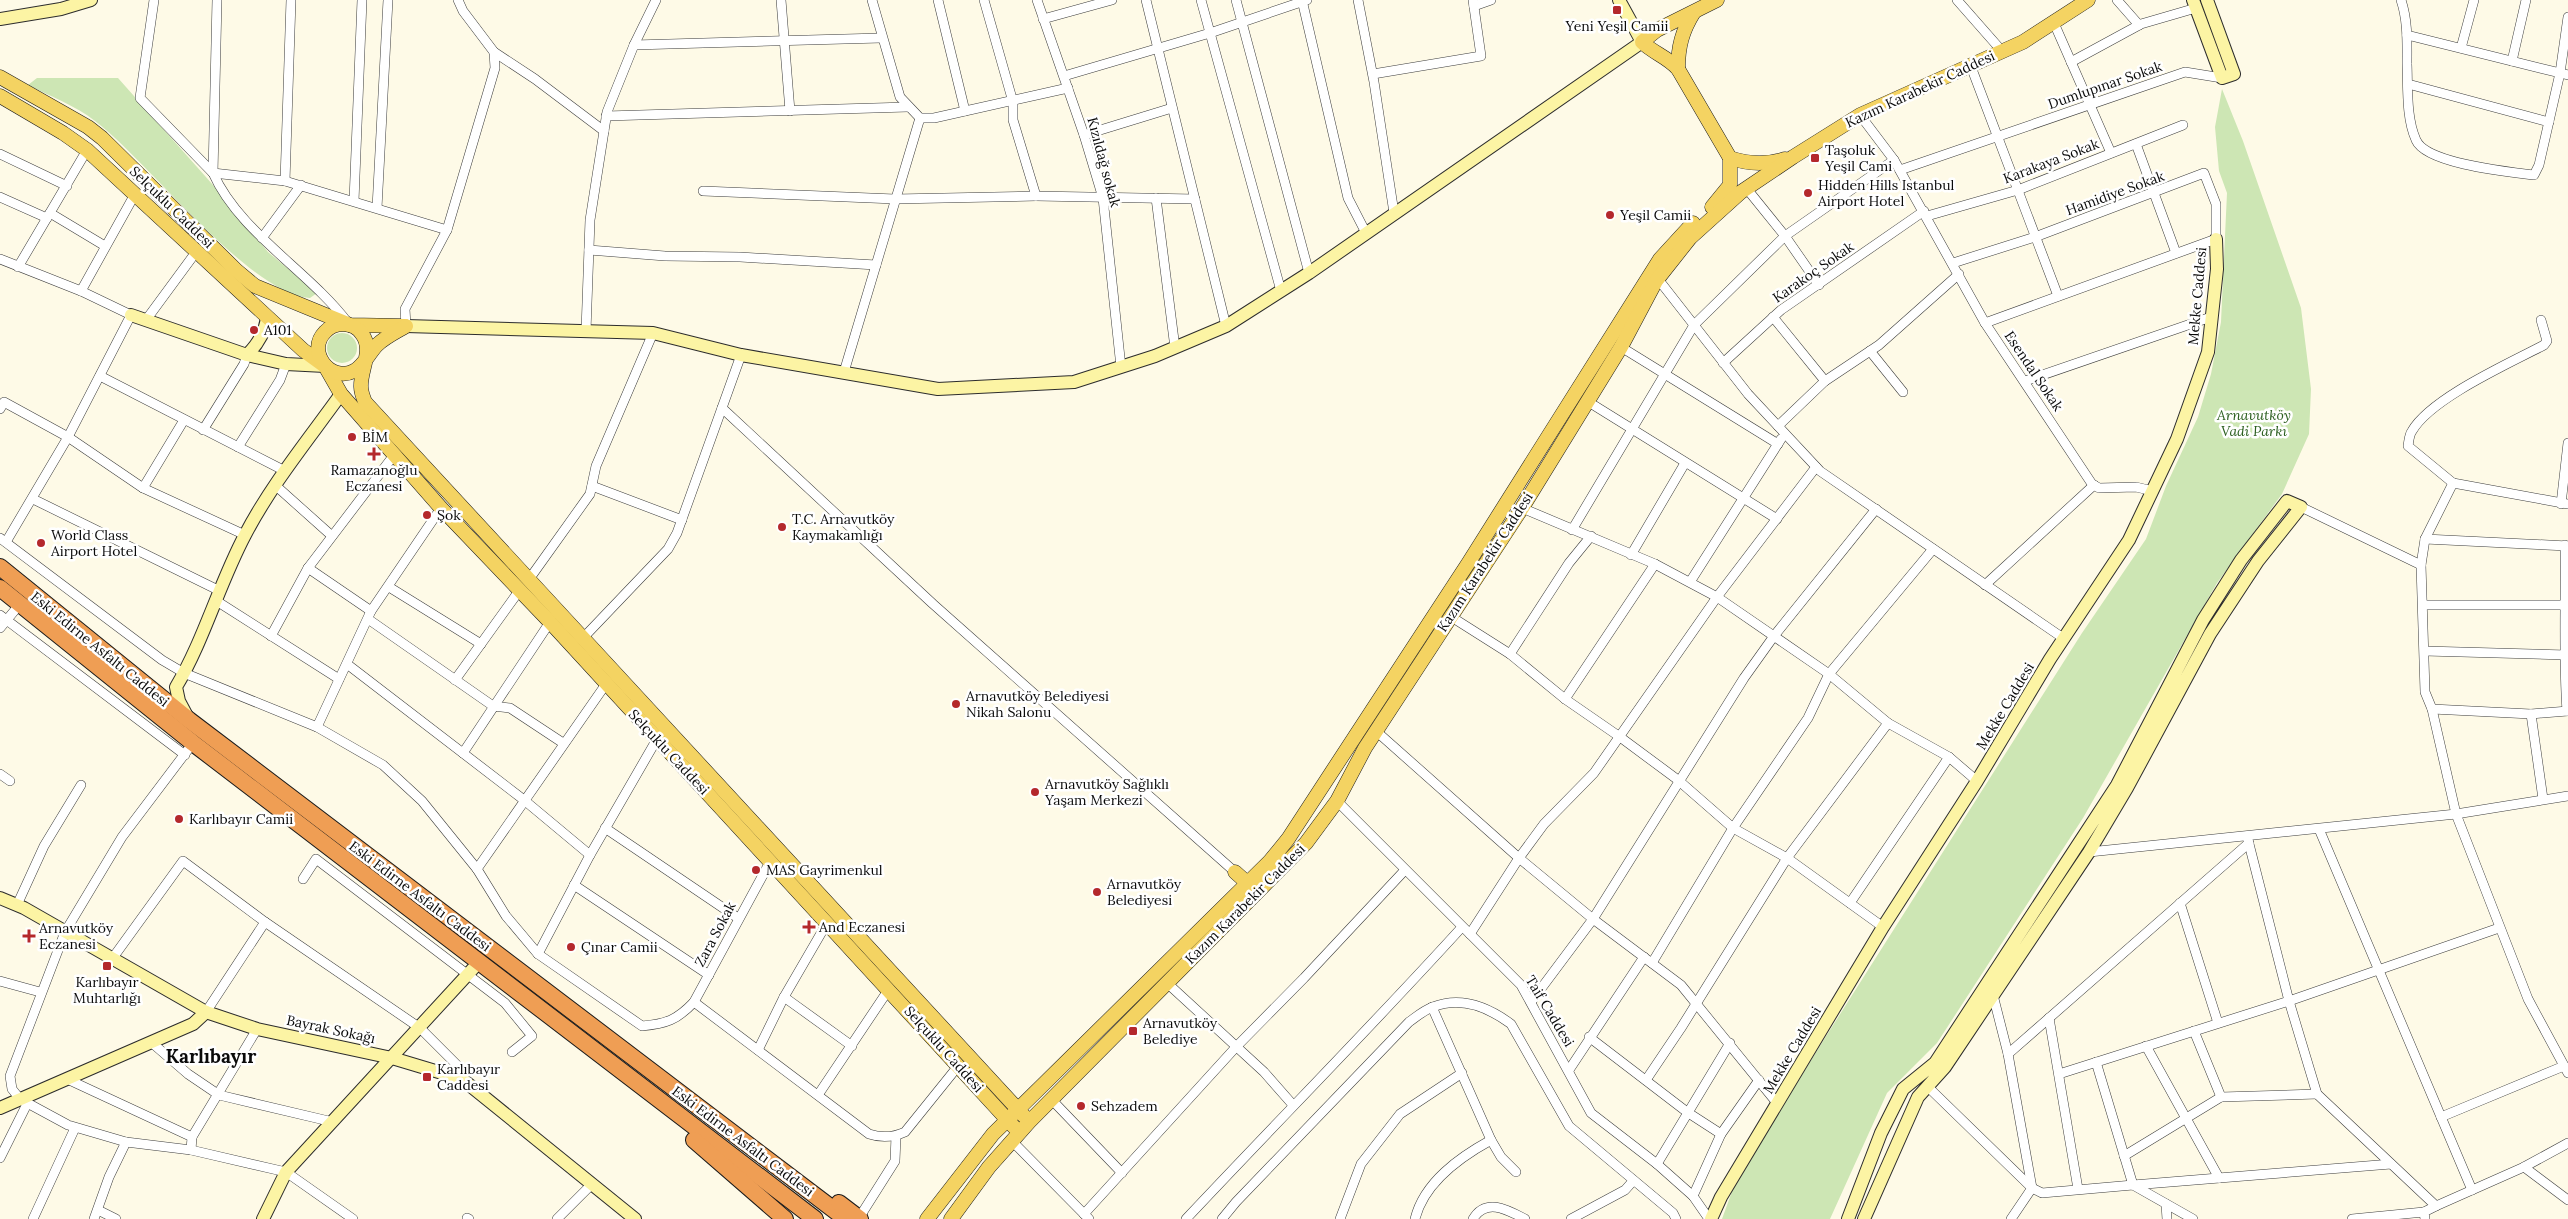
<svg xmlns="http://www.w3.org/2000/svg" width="2568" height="1219" viewBox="0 0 2568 1219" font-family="Lora,serif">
<rect width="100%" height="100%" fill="#fefae7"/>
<g fill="#cde6b4">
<path d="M37,78H118L221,194L268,252L317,293L310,298C250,295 147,160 95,121C76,106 50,96 28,85Z"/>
<polygon points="2222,89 2243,141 2301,308 2311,389 2309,434 2282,494 2217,583 2083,818 1937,1043 1887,1093 1830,1219 1722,1219 1735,1183 1823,1041 2082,633 2146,539 2166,486 2198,417 2211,374 2221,322 2227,193 2219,171 2215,127"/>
<circle cx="342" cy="348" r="15"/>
</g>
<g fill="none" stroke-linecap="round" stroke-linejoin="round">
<g stroke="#3d3d3d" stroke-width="10">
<g id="street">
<path d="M154,0L140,98L213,173C239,232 310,272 348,323"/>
<polyline points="781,0 790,111"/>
<polyline points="872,0 900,97 920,118 934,118 1068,88"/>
<polyline points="938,0 965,111"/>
<polyline points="984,0 1013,102 1013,120 1036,196 1195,199"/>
<polyline points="1037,0 1084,135 1103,198 1121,367"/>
<polyline points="1146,0 1226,326"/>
<polyline points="1201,0 1281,291"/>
<polyline points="1236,0 1309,273"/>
<polyline points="1302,0 1348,198 1366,233"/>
<polyline points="1358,0 1374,82 1394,213"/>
<polyline points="1957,0 2001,50"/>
<polyline points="2117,0 2139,25"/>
<path d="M2401,0C2408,21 2407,42 2407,64C2408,88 2406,118 2416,140C2426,164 2510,172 2534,175L2539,165L2560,73L2568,17"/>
<polyline points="1474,6 1491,0"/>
<polyline points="1043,19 1112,0"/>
<polyline points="2054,23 2111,153"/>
<polyline points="2407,35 2568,75"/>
<polyline points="634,45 881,38"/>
<polyline points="2461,48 2474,0"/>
<polyline points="494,52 535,79 604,131"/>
<polyline points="2512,61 2526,0"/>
<polyline points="2071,62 2141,24 2196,8"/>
<polyline points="1970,64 2058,296"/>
<polyline points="1373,74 1481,56 1473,0"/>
<polyline points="1064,76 1210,33 1307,0"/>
<polyline points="2408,84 2549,122"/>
<polyline points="1860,115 1894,160 1985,323 2092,484 2099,488 2136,487 2153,491"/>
<polyline points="606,116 908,107"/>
<polyline points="1084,135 1172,108"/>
<polyline points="2136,144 2176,253"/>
<polyline points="0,154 67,186"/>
<polyline points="1900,170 2185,72 2222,78"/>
<polyline points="213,173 285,181 447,230"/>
<polyline points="213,173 217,0"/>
<polyline points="285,181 291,0"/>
<polyline points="1747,189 1785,236 1819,285"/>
<polyline points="703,191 895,199 1036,196"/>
<polyline points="0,197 47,218"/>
<polyline points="1156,198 1175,348"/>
<polyline points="354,201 362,0"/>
<polyline points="377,208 388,0"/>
<polyline points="50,213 105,246"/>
<polyline points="1927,216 2018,190 2183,125"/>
<polyline points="262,238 301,185"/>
<polyline points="589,250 665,256 740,257 876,265"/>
<polyline points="0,259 81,291 131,315 68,437 6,542"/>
<polyline points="1953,263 2035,237 2204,173 2216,204 2216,239 1985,323"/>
<polyline points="18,267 87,150"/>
<polyline points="1658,279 1748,394 1820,471 2063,638"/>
<polyline points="81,291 135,194"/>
<polyline points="1773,317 1825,381"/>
<polyline points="146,320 196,252"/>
<polyline points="406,326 405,309 447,230 495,68 494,52 463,11 458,0"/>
<polyline points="586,331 590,220 607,112 634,45 656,0"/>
<polyline points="1621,347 1778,444"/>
<polyline points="1870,351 1903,392"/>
<polyline points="1723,363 1781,310 1924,211"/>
<polyline points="844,372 920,118"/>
<polyline points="100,376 285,471"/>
<polyline points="2025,381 2211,317"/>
<polyline points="1587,401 1777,519"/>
<polyline points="722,408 933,604 1235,872"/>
<polyline points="0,409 4,402 68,437 143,488 245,535"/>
<polyline points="1778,426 1825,381 1879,345 1959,274"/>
<polyline points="203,430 244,364 247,355"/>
<polyline points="238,447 280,380 286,364"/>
<path d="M2453,483L2408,446C2409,441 2409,435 2412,431C2431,398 2510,363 2544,345L2547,341L2541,320"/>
<polyline points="275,485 332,536"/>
<polyline points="592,486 682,520"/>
<polyline points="143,488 184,420"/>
<polyline points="33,499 218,590"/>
<polyline points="2561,504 2568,443"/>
<polyline points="2568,504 2453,483 2425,539 2421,565 2425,692 2432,709 2456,814 2528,999 2568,1073"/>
<polyline points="2301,507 2421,565"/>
<polyline points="1522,508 1655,564 1717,597 1829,674 1888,723 1949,757 1977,781"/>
<polyline points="1572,530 1694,325 1785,236 1894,160"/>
<path d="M0,538L162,660L184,673L317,727L383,765L422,801L477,869L506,916L538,954L642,1026C666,1024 677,1020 694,1002L770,862"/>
<polyline points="2425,539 2568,546"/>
<path d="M2565,545C2566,601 2563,655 2567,711"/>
<polyline points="1631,555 1685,463"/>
<polyline points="308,568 371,611"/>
<polyline points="530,578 590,494 596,466 653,333"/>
<polyline points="1690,582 1781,439"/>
<polyline points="1985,585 2094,485"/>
<polyline points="389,587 481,644"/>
<polyline points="215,600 339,679"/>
<polyline points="2423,605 2568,605"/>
<polyline points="0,615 185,755"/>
<polyline points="1450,616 1510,654 1565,699 1620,737 1678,780 1733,828 1787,858 1883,927"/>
<polyline points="368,619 493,706 510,708 563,743"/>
<polyline points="0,628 20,604"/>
<polyline points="271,636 308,568 394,455"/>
<polyline points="584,637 668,549 677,533 741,355"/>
<polyline points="2425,651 2567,655"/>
<polyline points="1510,654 1569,563 1591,536"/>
<polyline points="347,664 524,800 590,855"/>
<polyline points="455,680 519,591"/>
<polyline points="1565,699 1655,564"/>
<polyline points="2432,709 2531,714 2568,711"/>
<polyline points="2531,714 2543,799"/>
<polyline points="317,727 371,611 441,508"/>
<polyline points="1376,731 1519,858 1593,919 1681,985 1777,1103"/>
<polyline points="193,743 122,837 65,932 10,1076 12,1089 20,1099 68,1125 126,1142 191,1150 286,1172 353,1219"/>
<polyline points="463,753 550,622"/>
<polyline points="0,774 10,781"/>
<polyline points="1337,801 1521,985 1591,1113 1657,1164 1693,1196 1709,1219"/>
<polyline points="605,828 738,918"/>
<polyline points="2319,829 2472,1190"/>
<polyline points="2247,836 2289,1001 2317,1094 2436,1206 2424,1212 2425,1219"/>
<polyline points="2089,852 2456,814 2568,796"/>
<polyline points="477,869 606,684"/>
<polyline points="303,879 316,859 505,1003 532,1036 512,1052"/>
<polyline points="574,885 709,975"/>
<polyline points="1850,903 1949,757"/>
<polyline points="2180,903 2218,1023"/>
<polyline points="17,905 44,846 81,785"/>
<polyline points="1470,934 1519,858 1544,824 1594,773 1717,597 1816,467"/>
<polyline points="538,954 590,855 657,739"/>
<polyline points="112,959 183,861 265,922 420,1028 460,1068 462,1079"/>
<polyline points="1652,963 1733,828 1808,718 1829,674 1933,549"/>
<polyline points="0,981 40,992"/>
<polyline points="1166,982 1264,1072 1293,1105"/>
<polyline points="1993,995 2008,1054 2032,1188 2011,1219"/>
<polyline points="784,997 852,1046"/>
<path d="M694,1002L869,1134C881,1138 894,1137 905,1132L959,1065"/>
<polyline points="1531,1002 1593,919 1744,678 1774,636 1876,509"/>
<polyline points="1432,1007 1491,1140 1501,1157 1516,1172"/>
<polyline points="206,1012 265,922"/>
<polyline points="2049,1018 2078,1189"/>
<polyline points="2194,1031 2221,1097"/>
<polyline points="1589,1037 1687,1112 1721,1134"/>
<polyline points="151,1042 188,1074 219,1095 333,1122"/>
<polyline points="2146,1046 2219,1178"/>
<polyline points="758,1050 784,997 827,923"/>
<polyline points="2008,1054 2249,843"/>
<polyline points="2096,1062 2133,1185 2391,1164"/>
<polyline points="1569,1070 1644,957"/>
<polyline points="2059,1074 2289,1001 2499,928"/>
<polyline points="67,1079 192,1137 191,1150"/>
<polyline points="1646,1080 1681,1028 1787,858 1888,723"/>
<polyline points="1927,1086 2032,1188 2042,1193 2133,1185 2193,1219"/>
<polyline points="818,1095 889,989"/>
<polyline points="1051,1099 1122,1173"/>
<polyline points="2441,1117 2564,1066"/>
<polyline points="192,1137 257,1029"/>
<polyline points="1012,1141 1089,1219"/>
<polyline points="2124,1156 2221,1097 2317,1094"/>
<polyline points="0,1158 27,1104"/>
<polyline points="1657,1164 1730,1043"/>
<polyline points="2524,1167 2568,1200"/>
<polyline points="1693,1196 1721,1134 1759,1080"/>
<polyline points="2166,1204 2167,1219"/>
<polyline points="2436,1206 2524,1167 2568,1143"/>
<polyline points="98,1210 116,1219"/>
<polyline points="1084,1214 1236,1047 1304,978 1405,870"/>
<polyline points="467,1218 469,1219"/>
<polyline points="859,1218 895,1161 896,1136"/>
<polyline points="33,1219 75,1128"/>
<polyline points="94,1219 109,1177 126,1142"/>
<polyline points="557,1219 591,1185"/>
<path d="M1186,1219C1278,1121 1372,1026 1462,927"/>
<path d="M1222,1219L1236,1202L1409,1022C1416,1017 1424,1010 1433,1007C1461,996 1488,1007 1511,1024L1569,1126L1673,1213L1676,1219"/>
<polyline points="1340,1219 1361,1164 1400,1114 1462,1073"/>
<path d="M1415,1219C1424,1182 1460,1157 1491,1140"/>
<path d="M1473,1219C1486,1197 1508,1210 1525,1219"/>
<polyline points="1571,1219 1625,1190 1633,1181"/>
<polyline points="2352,1219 2424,1212"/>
</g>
</g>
<g stroke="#2c2c2c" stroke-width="14">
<g id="secondary">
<polyline points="2193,0 2222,78 2234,74 2207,0"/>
<polyline points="0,19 61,9 91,0"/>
<polyline points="131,315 247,355 286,364 325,366"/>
<polyline points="406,326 653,333 741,355 938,389 1074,382 1155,356 1226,326 1309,273 1642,42 1619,0"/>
<path d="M247,355C258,344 265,332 267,318"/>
<path d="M187,716L179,701L176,687C204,640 219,584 245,535C271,485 308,440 341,394"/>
<polyline points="0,898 24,908 206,1012 257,1029 392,1058 462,1079 635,1219"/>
<polyline points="0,1108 193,1024 206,1012"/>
<polyline points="263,1219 286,1172 480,961"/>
<polyline points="1711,1219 1721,1197 1883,927 1977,781 2050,659 2129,540 2177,439 2208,352 2217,269 2216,239"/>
<polyline points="1848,1219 1881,1133 1903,1089 1935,1063 2117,785 2203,620 2241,560 2287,501 2301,507 2258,561 2210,634 2127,788 2089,852 1945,1067 1918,1097 1864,1219"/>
</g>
</g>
<g stroke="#1b1b1b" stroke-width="15">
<g id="primary">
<path d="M1678,69C1678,47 1682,31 1694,12"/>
<polyline points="0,77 88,127 102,138 237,271 255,286 350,325 405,326"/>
<polyline points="0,96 63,133 87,150 303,350 325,366 341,394 441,508 550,622 1014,1127"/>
<path d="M1730,158C1748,164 1766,165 1785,159"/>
<path d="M1712,207L1730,185V158L1678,69C1668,57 1653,53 1642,42L1657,30L1717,0"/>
<path d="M406,326C396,332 385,337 377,345C369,353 364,366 354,371C330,383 306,351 325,332C335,321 354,322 362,334C374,350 360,370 361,387C361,392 363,397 365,402L1024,1116"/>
<polyline points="1235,872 1254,889"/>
<polyline points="927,1219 993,1134 1270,861 1288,839 1469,562 1660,259 1693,223"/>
<polyline points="951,1219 989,1167 1029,1122 1306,843 1337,801 1365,748 1522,508 1621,347 1656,281 1690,238 1741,192 1793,157 1860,115 2023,42 2088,0"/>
</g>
</g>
<g stroke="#1b1b1b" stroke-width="18">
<g id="highway">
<polyline points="0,567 189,720 846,1219"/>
<polyline points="0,588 193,743 815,1219"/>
<polyline points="694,1140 785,1219"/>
<polyline points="839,1203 860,1219"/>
</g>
</g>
<use href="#street" stroke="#fff" stroke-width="9"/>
<use href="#secondary" stroke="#fcf4a4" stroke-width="12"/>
<use href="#primary" stroke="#f4d362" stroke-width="14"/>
<use href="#highway" stroke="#ef9e54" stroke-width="16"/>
</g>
<g fill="#b4282c" stroke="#fff" stroke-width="2">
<rect x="1612" y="5" width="10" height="10" rx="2.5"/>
<rect x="1810" y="153" width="10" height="10" rx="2.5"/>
<circle cx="1808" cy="193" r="5"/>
<circle cx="1610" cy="215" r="5"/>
<circle cx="254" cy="330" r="5"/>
<circle cx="352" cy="437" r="5"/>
<path d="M371.5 446.5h5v5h5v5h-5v5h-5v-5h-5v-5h5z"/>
<circle cx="427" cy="515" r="5"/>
<circle cx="782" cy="527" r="5"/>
<circle cx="41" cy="543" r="5"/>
<circle cx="956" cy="704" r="5"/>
<circle cx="1035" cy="792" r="5"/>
<circle cx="179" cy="819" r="5"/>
<circle cx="756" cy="870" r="5"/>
<circle cx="1097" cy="892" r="5"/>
<path d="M806.5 919.5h5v5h5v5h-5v5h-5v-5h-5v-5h5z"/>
<path d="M26.5 928.5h5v5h5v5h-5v5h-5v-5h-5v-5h5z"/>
<circle cx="571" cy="947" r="5"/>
<rect x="102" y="961" width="10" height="10" rx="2.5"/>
<rect x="1128" y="1026" width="10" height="10" rx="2.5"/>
<rect x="422" y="1072" width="10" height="10" rx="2.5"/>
<circle cx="1081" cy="1106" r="5"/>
</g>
<g text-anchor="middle" stroke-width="5" stroke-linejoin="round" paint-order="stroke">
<g font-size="14" fill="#0a0a0a" stroke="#fff" text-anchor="start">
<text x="1617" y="31" text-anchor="middle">Yeni Yeşil Camii</text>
<text x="1825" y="155">Taşoluk<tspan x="1825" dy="16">Yeşil Cami</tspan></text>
<text x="1818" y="190">Hidden Hills Istanbul<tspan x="1818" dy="16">Airport Hotel</tspan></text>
<text x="1620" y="220">Yeşil Camii</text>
<text x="264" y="335">A101</text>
<text x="362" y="442">BİM</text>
<text x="374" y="475" text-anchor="middle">Ramazanoğlu<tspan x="374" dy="16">Eczanesi</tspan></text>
<text x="437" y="520">Şok</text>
<text x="792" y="524">T.C. Arnavutköy<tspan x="792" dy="16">Kaymakamlığı</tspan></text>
<text x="51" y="540">World Class<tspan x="51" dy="16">Airport Hotel</tspan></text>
<text x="966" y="701">Arnavutköy Belediyesi<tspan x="966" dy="16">Nikah Salonu</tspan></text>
<text x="1045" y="789">Arnavutköy Sağlıklı<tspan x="1045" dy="16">Yaşam Merkezi</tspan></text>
<text x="189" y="824">Karlıbayır Camii</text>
<text x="766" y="875">MAS Gayrimenkul</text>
<text x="1107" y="889">Arnavutköy<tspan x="1107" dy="16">Belediyesi</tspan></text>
<text x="819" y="932">And Eczanesi</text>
<text x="39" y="933">Arnavutköy<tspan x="39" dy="16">Eczanesi</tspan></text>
<text x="581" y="952">Çınar Camii</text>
<text x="107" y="987" text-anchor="middle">Karlıbayır<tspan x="107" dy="16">Muhtarlığı</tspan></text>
<text x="1143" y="1028">Arnavutköy<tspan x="1143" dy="16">Belediye</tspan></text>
<text x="437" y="1074">Karlıbayır<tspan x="437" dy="16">Caddesi</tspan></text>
<text x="1091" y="1111">Sehzadem</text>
</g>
<g font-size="14" fill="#0a0a0a" stroke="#fff">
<text transform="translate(2105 85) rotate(-19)" y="5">Dumlupınar Sokak</text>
<text transform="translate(1920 89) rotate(-25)" y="5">Kazım Karabekir Caddesi</text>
<text transform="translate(2051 161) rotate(-21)" y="5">Karakaya Sokak</text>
<text transform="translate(1104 162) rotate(75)" y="5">Kızıldağ sokak</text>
<text transform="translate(2115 193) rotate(-20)" y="5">Hamidiye Sokak</text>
<text transform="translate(172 207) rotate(44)" y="5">Selçuklu Caddesi</text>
<text transform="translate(1813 272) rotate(-35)" y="5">Karakoç Sokak</text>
<text transform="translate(2197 296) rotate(-85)" y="5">Mekke Caddesi</text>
<text transform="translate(2034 371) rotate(56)" y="5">Esendal Sokak</text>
<text transform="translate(1485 562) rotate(-57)" y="5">Kazım Karabekir Caddesi</text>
<text transform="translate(100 649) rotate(39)" y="5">Eski Edirne Asfaltı Caddesi</text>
<text transform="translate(2005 706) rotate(-59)" y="5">Mekke Caddesi</text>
<text transform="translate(669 752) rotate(47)" y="5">Selçuklu Caddesi</text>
<text transform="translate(420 896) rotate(37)" y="5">Eski Edirne Asfaltı Caddesi</text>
<text transform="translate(1245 904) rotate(-45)" y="5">Kazım Karabekir Caddesi</text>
<text transform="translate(715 934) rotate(-62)" y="5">Zara Sokak</text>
<text transform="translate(1550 1011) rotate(59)" y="5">Taif Caddesi</text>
<text transform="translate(331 1029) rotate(12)" y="5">Bayrak Sokağı</text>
<text transform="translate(944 1049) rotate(48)" y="5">Selçuklu Caddesi</text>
<text transform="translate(1792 1050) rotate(-59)" y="5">Mekke Caddesi</text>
<text transform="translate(743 1141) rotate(37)" y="5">Eski Edirne Asfaltı Caddesi</text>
</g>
<g font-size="14" font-style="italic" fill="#2a5e1e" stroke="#fff">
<text x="2254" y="420">Arnavutköy<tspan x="2254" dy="16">Vadi Parkı</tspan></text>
</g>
<g font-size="19" font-weight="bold" fill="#0a0a0a" stroke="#fff">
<text x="211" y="1063">Karlıbayır</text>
</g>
</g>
</svg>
